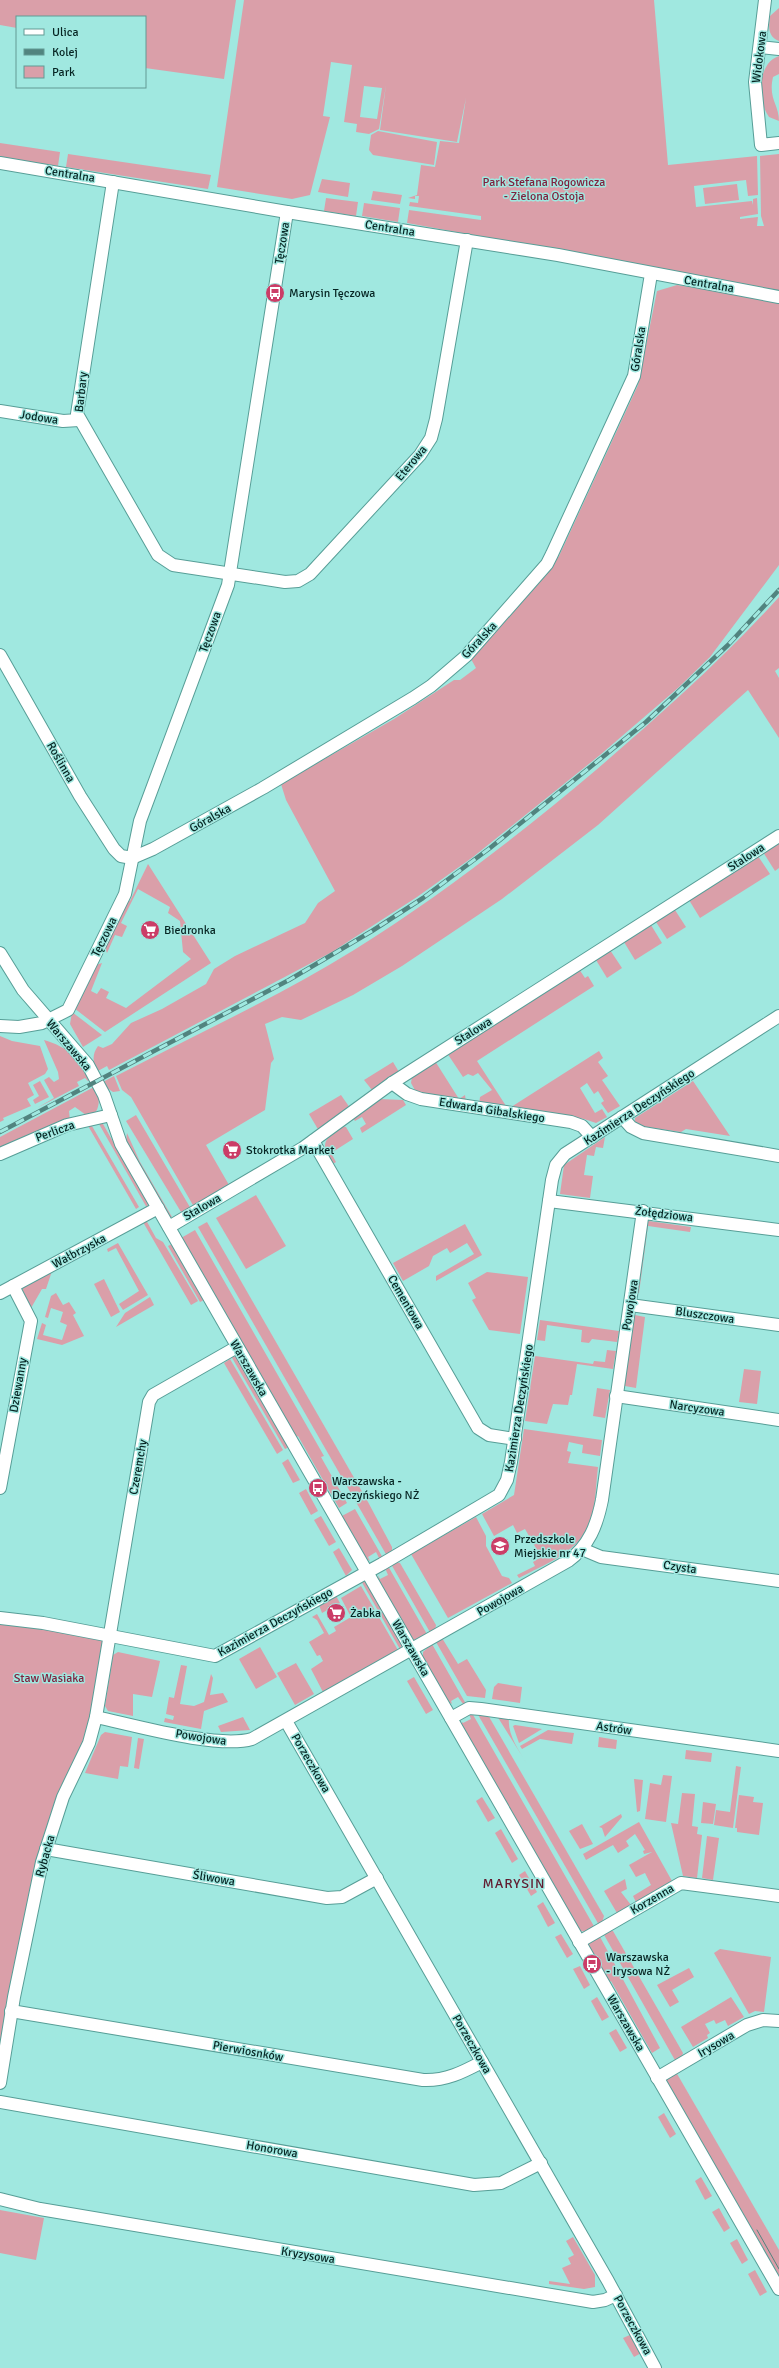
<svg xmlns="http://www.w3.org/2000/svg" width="779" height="2368" viewBox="0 0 779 2368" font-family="Signika,sans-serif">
<rect width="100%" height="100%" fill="#a0e8e0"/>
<g fill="#da9fa9" fill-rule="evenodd">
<polygon points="0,0 236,0 224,79 145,68 145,17 17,17 17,28 0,25"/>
<path d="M244,0H654L668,165L757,156L758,195L748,196L746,180L694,186L696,207L752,201L753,205V199L757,198L758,214L740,217V219L758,217L757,226H764L761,216L760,156L779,154V291L407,223L409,210L481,220V216L409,206L410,202L418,203L419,196H415V199L408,198L417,195L421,165L435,167L440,141L459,143L466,98L457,142L380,130L386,85L379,129L369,134L356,132L357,124L344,122L352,65L331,62L323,116L330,117L310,195L292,199L217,187ZM364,86L382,88L377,119L360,117Z"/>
<path d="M779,8V41C767,36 769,26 770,16Z"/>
<path d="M779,56V74L773,77C768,99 779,104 779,121L769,117C757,101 757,63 779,56Z"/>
<polygon points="378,131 437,142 434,165 373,155 369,150 371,135"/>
<polygon points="0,143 60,152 58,166 0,157"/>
<polygon points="68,154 211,175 208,189 66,167"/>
<polygon points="322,179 350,183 348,197 318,192"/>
<polygon points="737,184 739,200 705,204 703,188"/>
<polygon points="373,191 402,195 400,204 371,200"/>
<polygon points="326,198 358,202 356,216 324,211"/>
<polygon points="364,203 400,208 398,222 362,216"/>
<path d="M677,285L779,301V565L710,657L678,688L600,755L473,857L417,897L332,952L109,1070L107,1066L98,1071L103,1082L114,1076L120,1091L113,1092L107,1088C99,1074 87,1061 98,1046L103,1048L112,1044L131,1023L162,1009L206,984L214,969L235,956L305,923L318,903L335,891L286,800L281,784L394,719L454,680H460L476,668L471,659L495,626L559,556L638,385L657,291Z"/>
<path d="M779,597V668L775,671L779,678V738L748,690L598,825L502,899L402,966L353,995L301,1020L282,1017L265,1024L274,1059L271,1063L265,1110L206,1145L229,1185L194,1207L131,1097L122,1090L116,1076C195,1035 278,997 354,950C439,897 519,835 596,770C660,715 722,660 779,597Z"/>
<polygon points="779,842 779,868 775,871 763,852"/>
<polygon points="758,856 770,874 700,918 689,900"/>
<polygon points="148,864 211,963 105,1032 74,1008 96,965 102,963 91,991 97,994 101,988 109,992 106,998 126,1008 191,959 183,952 180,921 168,913 170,907 138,889 121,923 127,926 122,937 115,935 107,953 105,948 127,899 130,901"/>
<polygon points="675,910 686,927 667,939 656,922"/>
<polygon points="651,925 662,943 635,960 624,942"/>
<polygon points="610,950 622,968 607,978 596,960"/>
<polygon points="579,969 585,978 588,976 594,986 477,1061 508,1109 599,1051 603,1058 598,1062 608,1076 602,1080 620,1106 608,1113 601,1103 604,1101 598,1091 594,1094 587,1083 580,1088 595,1113 602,1109 607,1117 596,1123 584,1119 479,1104 480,1097 492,1090 478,1073 473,1076 468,1074 463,1077 447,1053"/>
<polygon points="72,1012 102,1035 83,1047 70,1024"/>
<polygon points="0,1036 12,1041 40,1046 48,1069 45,1074 28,1083 34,1095 27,1099 31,1106 3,1118 4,1120 0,1122"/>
<path d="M44,1040C55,1043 65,1048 74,1056C88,1068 112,1103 90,1118L75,1107L69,1111L70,1121L0,1150V1137L94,1087L90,1080L88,1081L85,1078L77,1082L79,1086L37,1108L54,1098L44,1080L49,1077L54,1082L59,1079L58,1072Z"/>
<polygon points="435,1061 459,1099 465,1095 466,1102 416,1092 411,1083 412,1077"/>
<polygon points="393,1062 399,1072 372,1090 364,1080"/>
<polygon points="40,1081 49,1097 35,1104 33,1100 39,1096 33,1085"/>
<polygon points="693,1081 730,1136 686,1129 681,1132 647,1127 646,1129 635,1122 635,1118"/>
<polygon points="341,1095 350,1108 319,1131 309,1114"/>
<polygon points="379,1099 403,1100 406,1105 362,1133 360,1128 366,1124 362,1117 355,1121 352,1117"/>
<polygon points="136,1115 191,1209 181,1212 126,1121"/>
<polygon points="87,1124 92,1126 139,1207 136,1209"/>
<polygon points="99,1124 103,1124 148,1203 147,1208"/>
<path d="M342,1126L346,1127L353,1139L331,1153L336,1162L333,1164C320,1141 323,1142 342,1126Z"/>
<polygon points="127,1133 140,1162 172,1217 170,1217 126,1141"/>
<polygon points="605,1137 603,1148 596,1147 594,1156 587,1155 584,1175 593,1176 590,1198 560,1194 564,1165"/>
<polygon points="256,1195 286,1246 246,1269 216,1218"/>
<polygon points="146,1220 156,1238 163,1242 198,1301 191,1305 143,1222"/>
<polygon points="649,1221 691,1227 690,1232 648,1226 639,1293 636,1292 646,1223"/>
<polygon points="207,1222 368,1502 392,1547 392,1552 387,1556 198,1227"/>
<polygon points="465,1224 482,1255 436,1281 436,1276 474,1254 467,1243 450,1253 447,1248 433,1256 429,1266 403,1281 393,1263"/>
<polygon points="195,1230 324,1456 321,1457 347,1503 339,1508 298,1436 295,1438 181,1238"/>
<polygon points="118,1243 148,1295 123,1310 119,1304 139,1291 116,1248 108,1252 107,1249"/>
<polygon points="172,1244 204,1300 200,1302 168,1246"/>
<polygon points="52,1271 46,1289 42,1289 31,1308 22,1292 23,1286"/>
<polygon points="487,1272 528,1277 520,1334 489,1330 472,1300 476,1298 468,1283"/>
<polygon points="104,1279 120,1312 111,1317 94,1284"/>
<polygon points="56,1293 63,1305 69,1302 76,1313 73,1315 84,1336 62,1345 37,1339 42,1323 46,1325 43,1335 62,1340 67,1325 60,1322 63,1312 51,1308 48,1318 45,1317 51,1296"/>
<polygon points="150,1297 154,1305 116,1327 125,1313"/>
<polygon points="635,1315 645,1317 636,1388 625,1386 623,1383 632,1317"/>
<polygon points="540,1320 619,1331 617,1342 592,1339 589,1343 581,1342 582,1330 547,1325 545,1341 537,1340"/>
<polygon points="607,1350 616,1351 613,1369 577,1364 572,1395 570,1395 568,1405 553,1404 547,1424 525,1421 535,1356 593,1364 594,1361 605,1362"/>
<polygon points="231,1356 237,1357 289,1447 285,1449"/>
<polygon points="230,1359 283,1450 277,1454 224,1363"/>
<polygon points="744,1369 761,1371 757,1404 739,1402"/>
<polygon points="597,1388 610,1390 605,1418 593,1416"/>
<path d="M524,1429L602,1440L600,1456L582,1453L583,1445L569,1442L567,1451L571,1452L568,1463L598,1467C596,1483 596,1501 592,1516C583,1551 547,1563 519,1578L517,1575L535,1566L533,1562L541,1557L525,1529L517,1533L513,1525L494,1536L482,1514L514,1495Z"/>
<polygon points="288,1459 300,1480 293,1483 282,1463"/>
<polygon points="306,1489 318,1511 311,1515 299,1493"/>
<polygon points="355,1509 383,1558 380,1560 376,1552 368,1557 370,1561 365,1558 340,1517"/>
<polygon points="321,1516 336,1542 329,1546 314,1520"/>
<polygon points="476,1517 486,1536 486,1546 502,1576 509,1578 512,1583 448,1618 411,1554"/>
<polygon points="339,1548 352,1570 346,1576 333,1552"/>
<polygon points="396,1562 400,1563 436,1625 435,1631 431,1634 391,1564"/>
<polygon points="388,1566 428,1636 417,1641 412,1639 379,1581 378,1575 380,1579 388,1575 385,1568"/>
<polygon points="360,1579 365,1580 402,1645 401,1651"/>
<polygon points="361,1586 399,1652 324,1694 311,1669 323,1661 320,1655 317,1656 309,1642 324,1633 317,1620 312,1617 317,1614 329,1635 336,1631 334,1627 351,1617 341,1598"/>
<polygon points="335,1594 340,1603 322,1613 319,1605"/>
<polygon points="0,1622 19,1623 102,1640 104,1647 85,1741 66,1779 0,2060"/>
<polygon points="442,1638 458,1664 467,1659 486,1690 485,1698 467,1696 436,1642"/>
<polygon points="432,1644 466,1704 463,1704 458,1697 451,1701 452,1704 449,1702 423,1659 423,1652"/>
<polygon points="260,1647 277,1677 256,1689 239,1659"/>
<polygon points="118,1652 160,1661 152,1697 133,1694 133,1716 108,1711 105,1706 113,1655"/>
<polygon points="296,1663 314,1694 295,1705 277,1673"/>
<polygon points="181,1665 187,1666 180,1704 194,1706 204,1702 211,1674 213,1678 210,1695 223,1693 228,1702 204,1711 201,1729 164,1722 165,1718 173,1720 174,1716 166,1714 169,1697 174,1698"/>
<polygon points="414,1677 433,1710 426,1714 407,1681"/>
<polygon points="498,1683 522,1687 520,1703 492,1699 494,1687"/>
<polygon points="472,1713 595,1928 587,1932 580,1931 462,1726 462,1722 463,1723 471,1719 469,1714"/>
<polygon points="477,1713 488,1715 604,1916 602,1923 599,1925"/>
<path d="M497,1716L509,1718C507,1734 519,1751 527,1764Z"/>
<polygon points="243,1717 250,1730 221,1732 218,1726"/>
<polygon points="515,1725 542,1729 519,1743 513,1726"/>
<polygon points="548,1730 574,1733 572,1744 540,1739 522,1749 520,1746"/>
<polygon points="105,1732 132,1737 128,1767 120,1766 118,1779 85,1773 101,1735"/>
<polygon points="599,1737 617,1740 616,1749 598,1747"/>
<polygon points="138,1738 144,1739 139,1769 134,1768"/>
<polygon points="686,1750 712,1753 711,1762 685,1759"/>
<polygon points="736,1766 741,1767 733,1828 714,1825 716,1810 730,1812"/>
<polygon points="663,1775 672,1776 666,1822 645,1819 650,1783 661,1785"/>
<polygon points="634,1779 643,1780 640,1811 637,1812"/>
<polygon points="682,1793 695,1794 692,1826 698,1827 697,1834 702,1835 697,1878 683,1876 671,1823 678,1824"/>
<polygon points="739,1795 754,1797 753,1802 763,1803 759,1835 737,1832 737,1828 735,1828"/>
<polygon points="482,1797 495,1818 488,1822 476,1801"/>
<polygon points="703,1802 716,1804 713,1824 701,1823"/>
<polygon points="621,1814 622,1817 605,1837 602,1828 599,1827"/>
<polygon points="639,1822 672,1881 636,1902 633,1896 651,1885 645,1873 636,1877 629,1865 652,1852 644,1854 643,1851 645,1850 635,1834 626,1841 629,1846 618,1853 613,1845 586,1860 583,1854"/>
<polygon points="582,1824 593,1844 580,1849 569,1831"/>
<polygon points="501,1829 518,1859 512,1863 495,1833"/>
<polygon points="707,1836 719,1838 713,1880 702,1878"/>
<polygon points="525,1871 537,1892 531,1896 519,1875"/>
<polygon points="625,1879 627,1889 621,1892 631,1905 617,1913 604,1891"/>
<polygon points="543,1902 555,1923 548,1927 537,1906"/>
<polygon points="606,1931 613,1931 683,2053 681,2059 676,2062 603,1933"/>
<polygon points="561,1934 573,1954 567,1958 555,1937"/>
<polygon points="599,1935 660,2048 652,2053 611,1981 608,1983 588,1946 589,1942"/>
<polygon points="720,1949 771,1957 764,2012 755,2011 749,2014 714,1953"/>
<polygon points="580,1966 590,1985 584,1989 573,1969"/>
<polygon points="689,1968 694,1977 672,1990 679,2002 670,2007 657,1985"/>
<polygon points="597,1997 609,2017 602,2021 591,2001"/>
<polygon points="731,1997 744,2017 728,2026 725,2020 716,2024 714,2020 705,2024 710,2033 707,2035 708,2038 693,2047 681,2027"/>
<polygon points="616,2029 627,2048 620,2052 609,2033"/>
<polygon points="676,2072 779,2250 779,2278 667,2084 667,2079"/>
<polygon points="664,2113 676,2134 670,2138 658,2117"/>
<polygon points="701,2177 712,2196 705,2200 695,2181"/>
<polygon points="719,2208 730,2228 724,2232 712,2212"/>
<polygon points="0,2210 44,2218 36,2260 0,2253"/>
<polygon points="573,2237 595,2275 595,2287 584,2289 549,2284 549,2281 570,2284 562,2268 571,2264 568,2258 574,2255 566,2241"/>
<polygon points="737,2239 748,2260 742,2264 730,2243"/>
<polygon points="755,2270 767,2292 760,2296 748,2274"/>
<polygon points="632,2334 643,2352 634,2357 623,2338"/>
</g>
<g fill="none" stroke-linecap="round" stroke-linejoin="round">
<g stroke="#579e97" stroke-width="14">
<g id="minor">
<polyline points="765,0 755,82 761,145 779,143"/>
<polyline points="760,47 779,49"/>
<polyline points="0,163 287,212 558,255 779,297"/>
<polyline points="113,182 77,414 158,555 173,565 285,582 298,581 310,574 420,455 431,438 436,419 467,240"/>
<polyline points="0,411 63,421 79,420"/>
<polyline points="0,655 80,796 114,849 121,856 132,858 153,849 263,788 413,698 431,686 466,656 547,564 552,554 634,376 651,274"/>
<polyline points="0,953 23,990 88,1065 104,1095 121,1144 779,2289"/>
<polyline points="0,1026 19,1027 42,1023 68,1010 125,894 140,821 228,585 287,212"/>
<polyline points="392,1083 407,1094 421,1099 571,1122 582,1126 592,1137"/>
<polyline points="622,1117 631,1127 643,1133 779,1156"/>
<polyline points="313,1141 478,1428 489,1435 515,1439"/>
<polyline points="0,1154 67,1125 111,1115"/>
<polyline points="549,1201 779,1230"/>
<polyline points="169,1227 303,1148 392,1083 779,836"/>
<polyline points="0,1293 158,1208"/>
<polyline points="630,1305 779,1325"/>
<polyline points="616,1396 779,1420"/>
<polyline points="0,1488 31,1321 13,1286"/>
<polyline points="582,1549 601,1557 779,1581"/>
<polyline points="0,1618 43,1623 215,1656 382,1564 499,1495 507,1480 511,1462 552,1180 556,1165 565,1154 779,1016"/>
<path d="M96,1717C134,1725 217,1749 252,1739L568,1561C589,1546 597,1525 602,1500L643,1211"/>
<polyline points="451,1718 469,1708 481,1709 779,1751"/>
<polyline points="286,1721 608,2281 655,2368"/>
<polyline points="46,1849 327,1898 342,1897 377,1878"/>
<polyline points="579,1942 681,1883 779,1896"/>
<path d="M11,2011L423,2080C446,2081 463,2072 482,2062"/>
<polyline points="657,2078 747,2025 763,2020 779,2021"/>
<polyline points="0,2083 14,1997 42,1862 63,1797 89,1743 96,1717 149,1402 153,1395 237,1347"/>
<polyline points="0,2102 474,2185 501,2183 541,2163"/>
<polyline points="0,2199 40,2209 593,2302 605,2300 616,2295"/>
</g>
</g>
<use href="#minor" stroke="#fff" stroke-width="12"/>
<polyline stroke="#51847f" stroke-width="1" points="757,2230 779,2269"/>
<g stroke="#51847f" stroke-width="4.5">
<polyline id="rail" points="0,1132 289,980 372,931 423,898 490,848 646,722 728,645 779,590"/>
</g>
<use href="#rail" stroke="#a0e8e0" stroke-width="3" stroke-dasharray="9" stroke-linecap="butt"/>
</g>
<defs>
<g id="bus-disc" transform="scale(1)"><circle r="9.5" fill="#cb3d67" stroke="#a0e8e0"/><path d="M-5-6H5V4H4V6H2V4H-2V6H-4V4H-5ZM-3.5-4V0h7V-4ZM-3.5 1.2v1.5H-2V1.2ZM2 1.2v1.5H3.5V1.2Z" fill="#fff"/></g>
<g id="supermarket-disc" transform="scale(1)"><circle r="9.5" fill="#cb3d67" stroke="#a0e8e0"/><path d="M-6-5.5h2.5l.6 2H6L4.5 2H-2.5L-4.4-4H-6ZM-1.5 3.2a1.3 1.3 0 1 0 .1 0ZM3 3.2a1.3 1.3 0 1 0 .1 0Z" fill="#fff"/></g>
<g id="school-disc" transform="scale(1)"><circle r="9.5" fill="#cb3d67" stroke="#a0e8e0"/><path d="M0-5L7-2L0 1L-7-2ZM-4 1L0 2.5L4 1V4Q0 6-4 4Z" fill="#fff"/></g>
</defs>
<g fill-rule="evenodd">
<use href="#bus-disc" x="275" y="293"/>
<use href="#supermarket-disc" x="150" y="930"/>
<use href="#supermarket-disc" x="232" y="1150"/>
<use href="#bus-disc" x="318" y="1488"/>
<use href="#school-disc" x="500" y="1546"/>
<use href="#supermarket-disc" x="336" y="1613"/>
<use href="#bus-disc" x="592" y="1964"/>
</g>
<g text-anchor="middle" stroke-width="3" stroke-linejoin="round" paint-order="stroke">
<g font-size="12" fill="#062523" stroke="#a0e8e0">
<text transform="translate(759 57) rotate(-83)" y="4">Widokowa</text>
<text transform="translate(70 174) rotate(9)" y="4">Centralna</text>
<text transform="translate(390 228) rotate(9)" y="4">Centralna</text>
<text transform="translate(282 243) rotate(-81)" y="4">Tęczowa</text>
<text transform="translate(709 284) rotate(10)" y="4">Centralna</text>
<text transform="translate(638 349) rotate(-81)" y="4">Góralska</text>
<text transform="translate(81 392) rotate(-84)" y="4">Barbary</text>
<text transform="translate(39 417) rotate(9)" y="4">Jodowa</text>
<text transform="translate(411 463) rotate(-50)" y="4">Eterowa</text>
<text transform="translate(210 632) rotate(-70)" y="4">Tęczowa</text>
<text transform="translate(479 640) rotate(-47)" y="4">Góralska</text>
<text transform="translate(61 762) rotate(60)" y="4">Roślinna</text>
<text transform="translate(210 818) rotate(-29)" y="4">Góralska</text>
<text transform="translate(746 857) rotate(-33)" y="4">Stalowa</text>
<text transform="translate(104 937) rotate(-64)" y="4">Tęczowa</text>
<text transform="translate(473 1031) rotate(-32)" y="4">Stalowa</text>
<text transform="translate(69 1045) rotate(50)" y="4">Warszawska</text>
<text transform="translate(639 1107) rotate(-33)" y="4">Kazimierza Deczyńskiego</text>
<text transform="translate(492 1110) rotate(9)" y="4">Edwarda Gibalskiego</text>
<text transform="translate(55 1131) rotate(-20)" y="4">Perlicza</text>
<text transform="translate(202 1207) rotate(-30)" y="4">Stalowa</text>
<text transform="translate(664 1214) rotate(7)" y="4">Żołędziowa</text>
<text transform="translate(79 1251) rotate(-28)" y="4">Wałbrzyska</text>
<text transform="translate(406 1302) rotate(60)" y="4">Cementowa</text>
<text transform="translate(630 1305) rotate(-81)" y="4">Powojowa</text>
<text transform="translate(705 1315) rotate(8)" y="4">Bluszczowa</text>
<text transform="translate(249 1368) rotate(60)" y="4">Warszawska</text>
<text transform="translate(18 1385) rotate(-80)" y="4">Dziewanny</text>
<text transform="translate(519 1408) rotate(-81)" y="4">Kazimierza Deczyńskiego</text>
<text transform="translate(697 1408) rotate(8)" y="4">Narcyzowa</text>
<text transform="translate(138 1467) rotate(-80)" y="4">Czeremchy</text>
<text transform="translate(680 1567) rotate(8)" y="4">Czysta</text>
<text transform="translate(500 1600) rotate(-30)" y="4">Powojowa</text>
<text transform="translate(275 1622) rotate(-29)" y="4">Kazimierza Deczyńskiego</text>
<text transform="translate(411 1648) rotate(60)" y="4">Warszawska</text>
<text transform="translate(614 1728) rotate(8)" y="4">Astrów</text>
<text transform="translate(201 1737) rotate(9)" y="4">Powojowa</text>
<text transform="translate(311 1763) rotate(60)" y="4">Porzeczkowa</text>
<text transform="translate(45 1856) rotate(-74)" y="4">Rybacka</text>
<text transform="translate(214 1878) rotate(10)" y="4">Śliwowa</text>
<text transform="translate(652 1899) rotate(-30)" y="4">Korzenna</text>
<text transform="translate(626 2023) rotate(60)" y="4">Warszawska</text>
<text transform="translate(472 2044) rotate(60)" y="4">Porzeczkowa</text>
<text transform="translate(716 2044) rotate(-30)" y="4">Irysowa</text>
<text transform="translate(248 2051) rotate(10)" y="4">Pierwiosnków</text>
<text transform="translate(272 2149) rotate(10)" y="4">Honorowa</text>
<text transform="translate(308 2255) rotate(9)" y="4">Kryzysowa</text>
<text transform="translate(633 2325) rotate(61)" y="4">Porzeczkowa</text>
</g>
<g font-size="12" fill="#80203d" stroke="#a0e8e0">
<text x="544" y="186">Park Stefana Rogowicza<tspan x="544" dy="14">- Zielona Ostoja</tspan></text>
<text x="49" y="1682">Staw Wasiaka</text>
</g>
<g font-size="12" fill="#062523" stroke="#a0e8e0" text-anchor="start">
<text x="289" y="297">Marysin Tęczowa</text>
<text x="164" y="934">Biedronka</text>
<text x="246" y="1154">Stokrotka Market</text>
<text x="332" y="1485">Warszawska -<tspan x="332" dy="14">Deczyńskiego NŻ</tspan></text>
<text x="514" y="1543">Przedszkole<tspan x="514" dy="14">Miejskie nr 47</tspan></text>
<text x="350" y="1617">Żabka</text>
<text x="606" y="1961">Warszawska<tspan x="606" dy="14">- Irysowa NŻ</tspan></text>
</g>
<g font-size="14" letter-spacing="1" fill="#611c30" stroke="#a0e8e0">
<text x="514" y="1888">MARYSIN</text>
</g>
</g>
<rect x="16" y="16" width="130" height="72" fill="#a0e8e0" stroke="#629a94"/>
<rect x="24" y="29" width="20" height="6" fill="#ffffff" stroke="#629a94"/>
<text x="52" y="36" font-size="12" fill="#062523">Ulica</text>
<rect x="24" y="49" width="20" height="6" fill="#51847f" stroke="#629a94"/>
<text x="52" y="56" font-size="12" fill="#062523">Kolej</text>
<rect x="24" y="66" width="20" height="12" fill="#da9fa9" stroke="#629a94"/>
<text x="52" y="76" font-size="12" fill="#062523">Park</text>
</svg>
